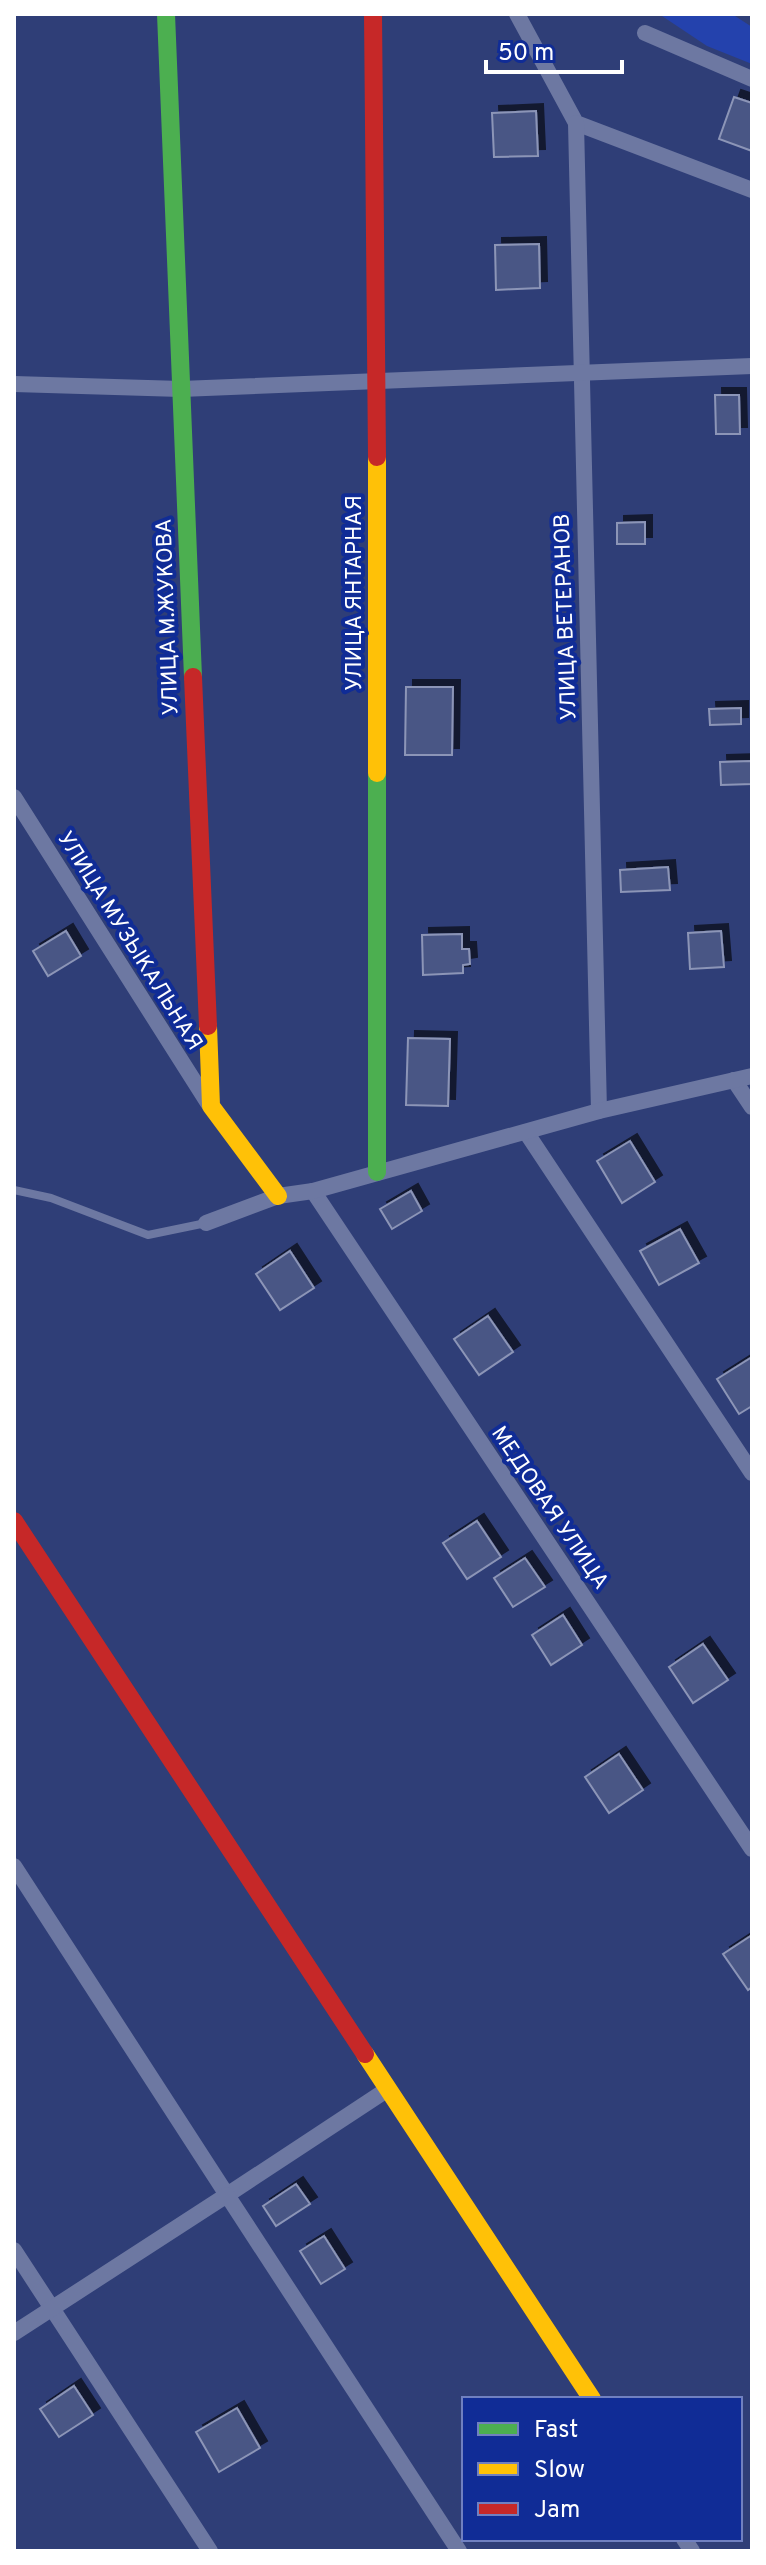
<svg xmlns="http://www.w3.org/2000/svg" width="766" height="2565" viewBox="0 0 766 2565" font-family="Overpass,sans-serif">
<defs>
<filter id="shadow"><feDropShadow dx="7" dy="-7" stdDeviation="0" flood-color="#0009"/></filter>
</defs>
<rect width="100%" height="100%" fill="#2f3e77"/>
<polygon fill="#2442ad" points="659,14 732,14 752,27 752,64 707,46"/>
<g fill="#4a5785" stroke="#8c95b7" stroke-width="2" filter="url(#shadow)">
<polygon points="734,97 752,103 752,151 719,139"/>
<polygon points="536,111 538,156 494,157 492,113"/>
<polygon points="539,244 540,288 496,290 495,245"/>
<polygon points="715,395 739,395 740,434 716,434"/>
<polygon points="645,522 645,544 617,544 617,523"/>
<polygon points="406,687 453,687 452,755 405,755"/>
<polygon points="741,708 741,724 710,725 709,709"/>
<polygon points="751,761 752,784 721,785 720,762"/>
<polygon points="668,867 670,890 621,892 620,870"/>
<polygon points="66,931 81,956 48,976 33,951"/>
<polygon points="721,931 724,967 690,969 688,933"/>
<polygon points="462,934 462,949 469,949 470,964 463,965 463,973 423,975 422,935"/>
<polygon points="408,1038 450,1039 448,1106 406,1105"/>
<polygon points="630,1141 655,1182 622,1203 597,1161"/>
<polygon points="411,1191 422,1211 392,1229 380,1209"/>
<polygon points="680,1229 699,1263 659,1285 640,1251"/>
<polygon points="290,1251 314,1288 280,1310 256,1274"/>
<polygon points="488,1316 513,1352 479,1375 454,1339"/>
<polygon points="752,1357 752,1406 739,1414 717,1379"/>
<polygon points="477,1521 501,1557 467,1579 443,1543"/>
<polygon points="525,1558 545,1587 513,1607 494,1578"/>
<polygon points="563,1615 582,1645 551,1665 532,1635"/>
<polygon points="703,1644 728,1680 693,1703 669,1667"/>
<polygon points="619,1754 643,1790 609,1813 585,1777"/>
<polygon points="752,1935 752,1987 748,1990 723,1954"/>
<polygon points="296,2184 310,2204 276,2226 263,2206"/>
<polygon points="324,2236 345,2269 321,2284 300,2251"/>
<polygon points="74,2386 93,2415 59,2437 40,2409"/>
<polygon points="237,2408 260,2448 219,2472 196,2432"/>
</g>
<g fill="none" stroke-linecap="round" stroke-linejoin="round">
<polyline stroke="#6d78a2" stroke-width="8" points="14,1190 51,1198 148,1235 206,1223"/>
<g stroke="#6d78a2" stroke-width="16">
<polyline points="517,14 576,123 752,190"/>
<polyline points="645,33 752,79"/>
<polyline points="576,123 599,1111"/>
<polyline points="14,384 181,389 752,366"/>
<polyline points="14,797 208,1103"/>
<polyline points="734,1080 752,1107"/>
<polyline points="526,1132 752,1473"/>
<polyline points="313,1191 752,1849"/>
<polyline points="206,1223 278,1196 313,1191 599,1111 752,1076"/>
<polyline points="14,1866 227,2195 388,2089"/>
<polyline points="14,2250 210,2551"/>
<polyline points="14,2333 227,2195 459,2551"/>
<polyline points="684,2539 692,2551"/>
</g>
<g stroke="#4caf50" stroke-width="18">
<polyline points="166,14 193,677"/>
<polyline points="377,773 377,1172"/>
</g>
<g stroke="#ffc107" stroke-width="18">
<polyline points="377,457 377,773"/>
<polyline points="208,1026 211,1106 278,1196"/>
<polyline points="365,2054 592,2399"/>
</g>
<g stroke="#c62828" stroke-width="18">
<polyline points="373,14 377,457"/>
<polyline points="193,677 208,1026"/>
<polyline points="14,1521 365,2054"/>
</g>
</g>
<g text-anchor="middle" stroke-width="8" stroke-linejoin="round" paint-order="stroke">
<g font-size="22" fill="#fff" stroke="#102c96">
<text transform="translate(353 593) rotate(-90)" y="8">УЛИЦА ЯНТАРНАЯ</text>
<text transform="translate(166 617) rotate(-92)" y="8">УЛИЦА М.ЖУКОВА</text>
<text transform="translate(564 617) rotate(-92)" y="8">УЛИЦА ВЕТЕРАНОВ</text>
<text transform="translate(131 940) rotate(58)" y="8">УЛИЦА МУЗЫКАЛЬНАЯ</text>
<text transform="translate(551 1507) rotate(56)" y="8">МЕДОВАЯ УЛИЦА</text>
</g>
</g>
<rect width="766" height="2565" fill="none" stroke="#ffffff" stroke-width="32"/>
<rect x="462" y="2397" width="280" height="144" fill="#102c96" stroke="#7080c0" stroke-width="2"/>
<rect x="478" y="2423" width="40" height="12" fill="#4caf50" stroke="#7080c0" stroke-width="2"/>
<text x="534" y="2437" font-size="24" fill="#ffffff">Fast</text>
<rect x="478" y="2463" width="40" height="12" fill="#ffc107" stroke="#7080c0" stroke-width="2"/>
<text x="534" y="2477" font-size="24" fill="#ffffff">Slow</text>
<rect x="478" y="2503" width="40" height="12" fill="#c62828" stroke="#7080c0" stroke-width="2"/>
<text x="534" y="2517" font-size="24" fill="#ffffff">Jam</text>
<path d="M486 60v12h136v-12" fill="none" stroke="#ffffff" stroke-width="4"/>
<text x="498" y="60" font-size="24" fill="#ffffff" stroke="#102c96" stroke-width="6" paint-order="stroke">50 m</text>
</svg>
